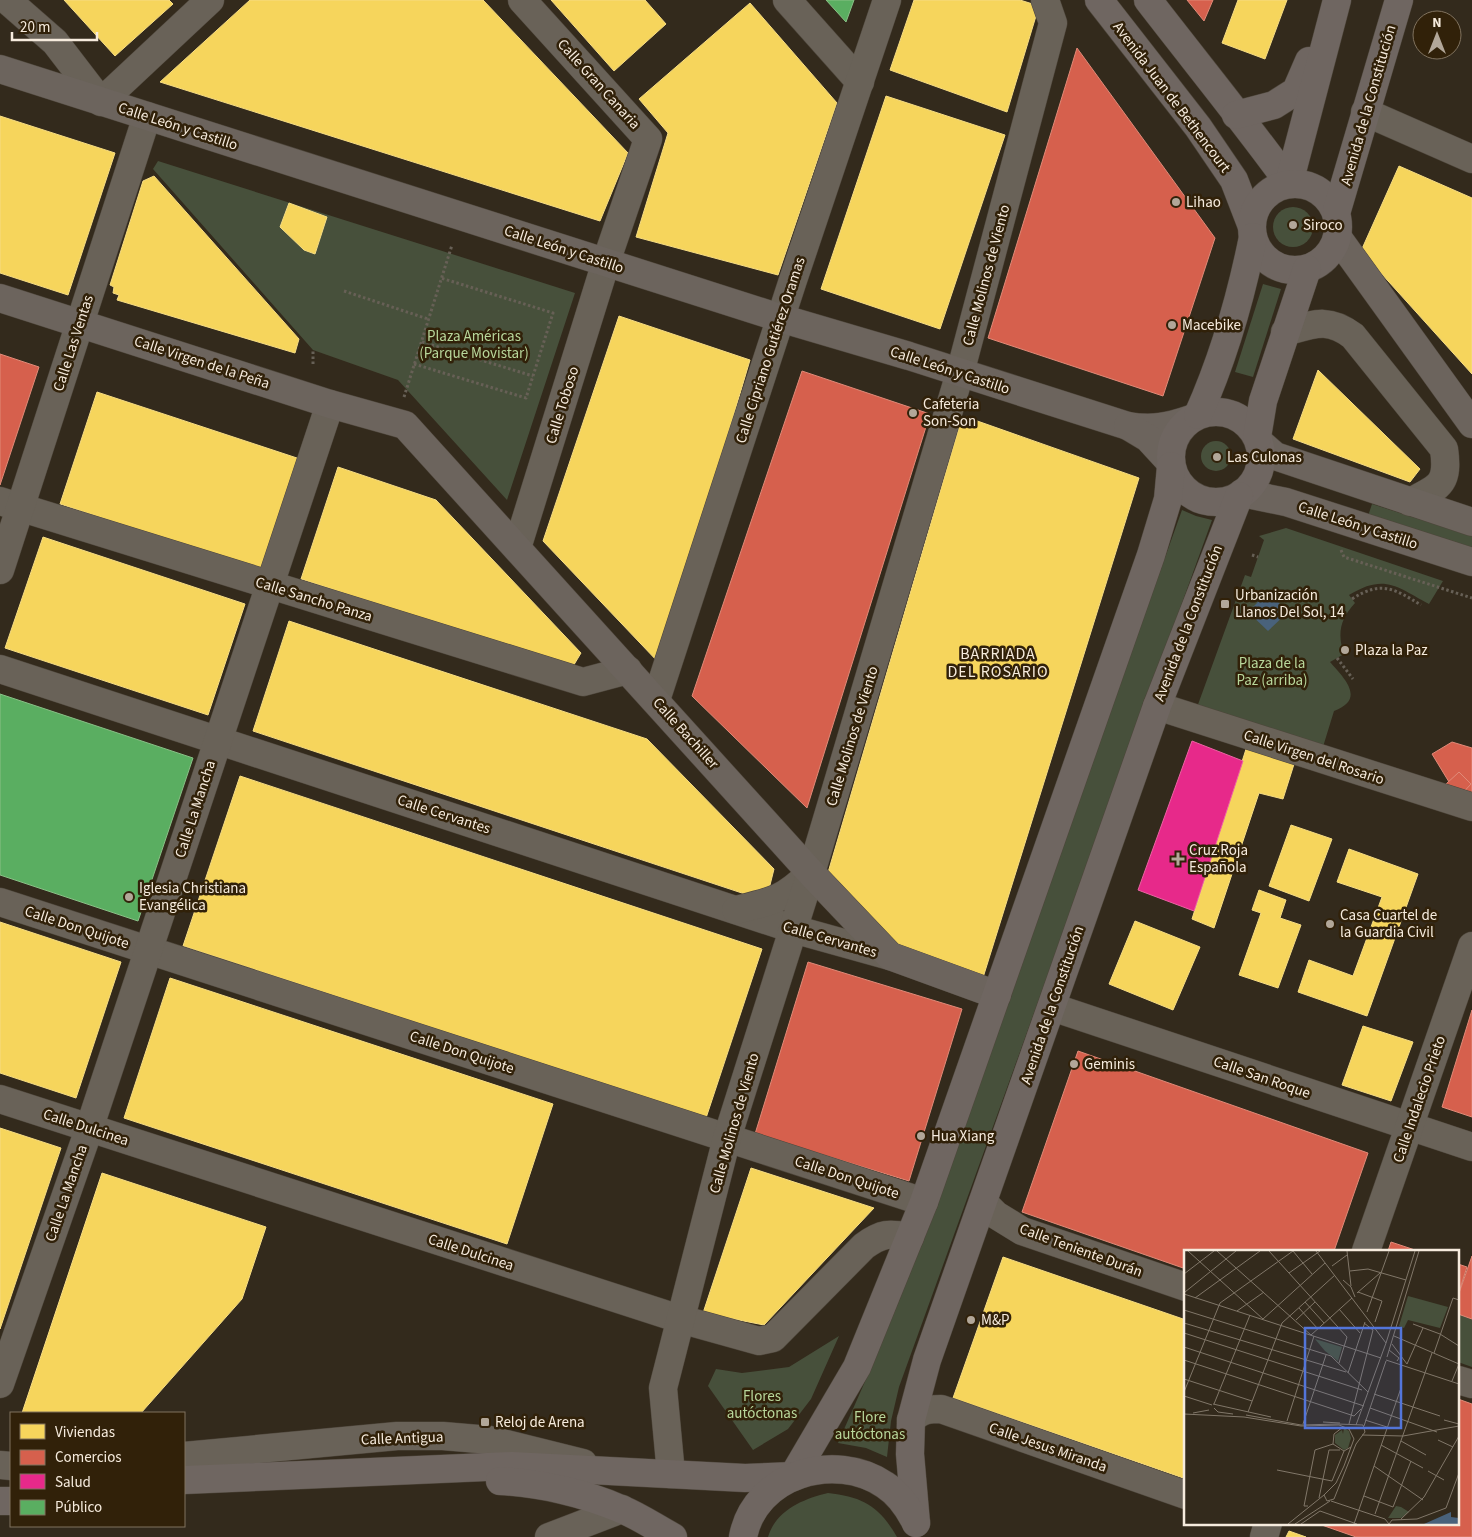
<svg xmlns="http://www.w3.org/2000/svg" width="1472" height="1537" viewBox="0 0 1472 1537" font-family="'Source Sans 3',sans-serif">
<rect width="100%" height="100%" fill="#332a1c"/>
<g fill="#47503b">
<polygon points="158,161 575,293 507,500 398,380 313,350 153,169"/>
<circle cx="1293" cy="227" r="20"/>
<polygon points="1263,284 1281,289 1253,377 1235,372"/>
<circle cx="1216" cy="456" r="15"/>
<polygon points="1372,504 1472,536 1472,549 1368,516"/>
<polygon points="1182,510 1196,516 1212,520 899,1387 891,1421 887,1457 866,1448 838,1443 867,1377 923,1233"/>
<path d="M1286,528L1443,581L1429,604C1397,587 1385,573 1349,595L1355,603C1340,619 1337,634 1344,654L1330,662C1343,677 1367,699 1334,711L1322,750L1196,710L1245,575L1251,577L1264,540L1259,536Z"/>
<polygon points="1458,1314 1472,1319 1472,1367 1458,1362"/>
<polygon points="839,1336 811,1399 788,1429 753,1450 708,1386 716,1369 742,1373 789,1367"/>
<path d="M828,1493C863,1497 879,1506 897,1537H768C776,1510 803,1499 828,1493Z"/>
</g>
<polygon fill="#49627b" points="1268,592 1288,612 1268,631 1248,612"/>
<g fill="#f6d55c" stroke="#f6dc83">
<polygon points="64,0 169,0 173,4 115,56"/>
<polygon points="250,0 483,0 628,153 600,221 160,82"/>
<polygon points="551,0 645,0 666,24 614,71"/>
<polygon points="914,0 1020,0 1039,6 1007,112 890,70"/>
<polygon points="1238,0 1287,0 1265,59 1222,43"/>
<polygon points="750,3 837,103 778,275 636,237 668,133 639,99"/>
<polygon points="886,96 1005,135 940,329 821,289"/>
<polygon points="0,116 115,153 68,295 0,273"/>
<polygon points="1399,166 1472,198 1472,374 1361,251"/>
<polygon points="154,176 299,339 295,353 117,300 119,295 113,293 114,287 110,285 143,181"/>
<polygon points="289,203 327,217 315,254 304,250 280,227"/>
<polygon points="619,316 750,360 660,664 543,541"/>
<polygon points="1318,370 1420,469 1410,482 1293,439"/>
<polygon points="97,392 300,459 262,571 60,504"/>
<polygon points="966,417 1139,478 981,984 903,952 827,876 960,424"/>
<polygon points="338,467 436,500 581,653 572,668 301,579"/>
<polygon points="43,537 245,604 208,715 5,648"/>
<polygon points="289,621 647,739 774,869 766,901 253,731"/>
<polygon points="1247,746 1295,761 1283,799 1259,793 1214,928 1192,919"/>
<polygon points="240,776 762,949 706,1118 183,946"/>
<polygon points="1291,825 1332,839 1309,901 1269,886"/>
<polygon points="1349,849 1418,874 1367,1016 1298,992 1309,960 1353,976 1382,897 1337,882"/>
<polygon points="1259,890 1286,900 1280,918 1301,925 1278,988 1239,975 1261,913 1252,910"/>
<polygon points="1135,921 1200,947 1173,1010 1109,984"/>
<polygon points="0,922 121,962 76,1098 0,1073"/>
<polygon points="170,978 553,1104 507,1244 124,1118"/>
<polygon points="1363,1026 1413,1042 1391,1101 1342,1085"/>
<polygon points="0,1128 61,1148 0,1329"/>
<polygon points="751,1168 874,1208 764,1325 703,1313"/>
<polygon points="102,1173 266,1227 242,1299 141,1413 22,1413"/>
<polygon points="1003,1257 1186,1320 1186,1479 953,1398"/>
<polygon points="1289,1531 1306,1537 1286,1537"/>
</g>
<g fill="#d6604d" stroke="#e08a78">
<polygon points="1187,0 1213,0 1204,21"/>
<polygon points="1077,48 1215,238 1163,396 988,338"/>
<polygon points="0,354 39,367 0,485"/>
<polygon points="802,371 930,414 807,808 692,696"/>
<polygon points="1452,742 1472,748 1472,796 1462,793 1471,784 1459,772 1449,782 1432,754"/>
<polygon points="1459,772 1471,784 1459,797 1446,784"/>
<polygon points="808,962 962,1009 909,1181 755,1134"/>
<polygon points="1472,1010 1472,1117 1442,1107"/>
<polygon points="1078,1051 1368,1153 1334,1251 1186,1251 1186,1269 1022,1212"/>
<polygon points="1391,1242 1418,1251 1388,1251"/>
<polygon points="1472,1256 1472,1319 1458,1314 1458,1296"/>
<polygon points="1458,1264 1467,1267 1458,1295"/>
<polygon points="1458,1399 1472,1404 1472,1537 1356,1537 1316,1523 1458,1523"/>
</g>
<polygon fill="#e7298a" stroke="#ec63a3" points="1192,741 1243,761 1194,911 1138,890"/>
<g fill="#5aae61" stroke="#89c086">
<polygon points="826,0 854,0 846,22"/>
<polygon points="0,694 193,758 138,921 0,875"/>
</g>
<g fill="none" stroke-linecap="round" stroke-linejoin="round">
<g stroke="#4e463b" stroke-width="29">
<g id="street">
<polyline points="7,0 55,42 101,102 210,0"/>
<polyline points="787,0 860,82"/>
<polyline points="1365,112 1472,159"/>
<path d="M1285,332C1314,324 1328,317 1353,336L1444,449C1449,485 1439,487 1410,502"/>
<polyline points="0,501 583,682 628,670"/>
<polyline points="517,548 606,262 648,139 522,0"/>
<polyline points="0,570 147,116"/>
<polyline points="0,669 793,929 890,956"/>
<polyline points="656,700 793,280 887,0"/>
<polyline points="1157,706 1472,807"/>
<polyline points="0,902 924,1202"/>
<path d="M736,910C774,901 782,900 811,873"/>
<polyline points="1052,1007 1472,1147"/>
<path d="M0,1099L680,1319L759,1341L773,1338L864,1246C882,1233 889,1233 910,1237"/>
<polyline points="983,1202 996,1215 1022,1231 1186,1287"/>
<polyline points="1366,1251 1472,946"/>
<polyline points="1458,1380 1472,1384"/>
<polyline points="0,1384 89,1129 330,404"/>
<path d="M911,1420C921,1410 928,1409 941,1409L1186,1495"/>
<polyline points="184,1456 397,1436 443,1436 490,1440 583,1463"/>
<polyline points="0,1465 11,1466"/>
<polyline points="671,1474 663,1388 727,1138 811,873 960,373 1053,23 1045,0"/>
<polyline points="549,1537 622,1509"/>
<polyline points="1264,1537 1268,1523"/>
</g>
</g>
<g stroke="#4e463b" stroke-width="29">
<g id="secondary">
<path d="M0,69L780,318L909,356L1128,426C1152,430 1168,427 1191,419"/>
<polyline points="1338,238 1472,424"/>
<polyline points="0,298 330,404 405,425 811,873 890,956 997,995"/>
<polyline points="1128,426 1148,438 1171,463"/>
<polyline points="1259,442 1275,456 1472,522"/>
<polyline points="1242,493 1286,502 1472,562"/>
</g>
</g>
<g stroke="#4e463b" stroke-width="29">
<g id="primary">
<polyline points="1099,0 1198,127 1234,180 1251,224"/>
<path d="M1148,0C1195,61 1244,121 1289,183"/>
<polyline points="1236,115 1274,105 1296,91 1309,61"/>
<polyline points="1289,183 1337,0"/>
<circle cx="1295" cy="227" r="43"/>
<polyline points="1337,210 1399,0"/>
<circle cx="1216" cy="457" r="45"/>
<path d="M1198,415C1223,359 1241,297 1253,237"/>
<polyline points="1257,437 1263,401 1307,269"/>
<polyline points="793,1476 857,1367 924,1202 1151,555 1168,499 1171,466"/>
<polyline points="184,1480 512,1466 745,1478 793,1476"/>
<path d="M500,1481C540,1483 584,1493 621,1509C639,1516 656,1528 673,1537"/>
<polyline points="0,1501 11,1501"/>
<polyline points="916,1523 910,1454 911,1420 927,1360 1157,706 1239,496"/>
<path d="M743,1537C755,1474 835,1451 885,1485C899,1494 909,1509 916,1523"/>
</g>
</g>
<g stroke="#676056" stroke-width="3" stroke-dasharray="2.5 2.5" stroke-linecap="butt">
<polyline points="344,291 428,319"/>
<polyline points="422,342 533,376"/>
<polyline points="313,364 313,350"/>
<polyline points="414,364 526,398 553,313 441,278"/>
<polyline points="404,397 452,245"/>
<polyline points="1341,550 1344,557 1472,598"/>
<polyline points="1252,555 1258,557"/>
<path d="M1352,599C1381,580 1395,589 1421,605"/>
<polyline points="1337,658 1353,679"/>
</g>
<use href="#street" stroke="#696258" stroke-width="28"/>
<use href="#secondary" stroke="#6c645d" stroke-width="28"/>
<use href="#primary" stroke="#6f6661" stroke-width="28"/>
</g>
<g fill="#b2a799" stroke="#312109" stroke-width="2">
<circle cx="1176" cy="202" r="5"/>
<circle cx="1293" cy="225" r="5"/>
<circle cx="1172" cy="325" r="5"/>
<circle cx="913" cy="413" r="5"/>
<circle cx="1217" cy="457" r="5"/>
<rect x="1220" y="599" width="10" height="10" rx="2.5"/>
<circle cx="1345" cy="650" r="5"/>
<path d="M1175.5 851.5h5v5h5v5h-5v5h-5v-5h-5v-5h5z"/>
<circle cx="129" cy="897" r="5"/>
<circle cx="1330" cy="924" r="5"/>
<circle cx="1074" cy="1064" r="5"/>
<circle cx="921" cy="1136" r="5"/>
<circle cx="971" cy="1320" r="5"/>
<rect x="480" y="1417" width="10" height="10" rx="2.5"/>
</g>
<g text-anchor="middle" stroke-width="5" stroke-linejoin="round" paint-order="stroke">
<g font-size="15" fill="#f6ebdd" stroke="#312109">
<text transform="translate(599 84) rotate(48)" y="5">Calle Gran Canaria</text>
<text transform="translate(1172 97) rotate(53)" y="5">Avenida Juan de Bethencourt</text>
<text transform="translate(1368 105) rotate(-74)" y="5">Avenida de la Constitución</text>
<text transform="translate(178 126) rotate(18)" y="5">Calle León y Castillo</text>
<text transform="translate(564 249) rotate(18)" y="5">Calle León y Castillo</text>
<text transform="translate(986 275) rotate(-75)" y="5">Calle Molinos de Viento</text>
<text transform="translate(73 343) rotate(-72)" y="5">Calle Las Ventas</text>
<text transform="translate(770 350) rotate(-72)" y="5">Calle Cipriano Gutiérez Oramas</text>
<text transform="translate(202 362) rotate(18)" y="5">Calle Virgen de la Peña</text>
<text transform="translate(950 370) rotate(18)" y="5">Calle León y Castillo</text>
<text transform="translate(562 405) rotate(-73)" y="5">Calle Toboso</text>
<text transform="translate(1358 525) rotate(18)" y="5">Calle León y Castillo</text>
<text transform="translate(314 599) rotate(17)" y="5">Calle Sancho Panza</text>
<text transform="translate(1188 623) rotate(-69)" y="5">Avenida de la Constitución</text>
<text transform="translate(686 733) rotate(48)" y="5">Calle Bachiller</text>
<text transform="translate(852 736) rotate(-73)" y="5">Calle Molinos de Viento</text>
<text transform="translate(1314 757) rotate(18)" y="5">Calle Virgen del Rosario</text>
<text transform="translate(195 809) rotate(-72)" y="5">Calle La Mancha</text>
<text transform="translate(444 814) rotate(18)" y="5">Calle Cervantes</text>
<text transform="translate(77 927) rotate(18)" y="5">Calle Don Quijote</text>
<text transform="translate(830 939) rotate(16)" y="5">Calle Cervantes</text>
<text transform="translate(1052 1005) rotate(-71)" y="5">Avenida de la Constitución</text>
<text transform="translate(462 1052) rotate(18)" y="5">Calle Don Quijote</text>
<text transform="translate(1262 1077) rotate(19)" y="5">Calle San Roque</text>
<text transform="translate(1419 1099) rotate(-71)" y="5">Calle Indalecio Prieto</text>
<text transform="translate(734 1123) rotate(-74)" y="5">Calle Molinos de Viento</text>
<text transform="translate(86 1127) rotate(18)" y="5">Calle Dulcinea</text>
<text transform="translate(847 1177) rotate(18)" y="5">Calle Don Quijote</text>
<text transform="translate(66 1193) rotate(-71)" y="5">Calle La Mancha</text>
<text transform="translate(1081 1250) rotate(20)" y="5">Calle Teniente Durán</text>
<text transform="translate(471 1252) rotate(18)" y="5">Calle Dulcinea</text>
<text transform="translate(402 1438) rotate(-2)" y="5">Calle Antigua</text>
<text transform="translate(1048 1447) rotate(19)" y="5">Calle Jesus Miranda</text>
</g>
<g font-size="15" fill="#f6ebdd" stroke="#312109" text-anchor="start">
<text x="1186" y="207">Lihao</text>
<text x="1303" y="230">Siroco</text>
<text x="1182" y="330">Macebike</text>
<text x="923" y="409">Cafeteria<tspan x="923" dy="17">Son-Son</tspan></text>
<text x="1227" y="462">Las Culonas</text>
<text x="1235" y="600">Urbanización<tspan x="1235" dy="17">Llanos Del Sol, 14</tspan></text>
<text x="1355" y="655">Plaza la Paz</text>
<text x="1189" y="855">Cruz Roja<tspan x="1189" dy="17">Española</tspan></text>
<text x="139" y="893">Iglesia Christiana<tspan x="139" dy="17">Evangélica</tspan></text>
<text x="1340" y="920">Casa Cuartel de<tspan x="1340" dy="17">la Guardia Civil</tspan></text>
<text x="1084" y="1069">Geminis</text>
<text x="931" y="1141">Hua Xiang</text>
<text x="981" y="1325">M&amp;P</text>
<text x="495" y="1427">Reloj de Arena</text>
</g>
<g font-size="15" fill="#b8d79b" stroke="#312109">
<text x="474" y="341">Plaza Américas<tspan x="474" dy="17">(Parque Movistar)</tspan></text>
<text x="1272" y="668">Plaza de la<tspan x="1272" dy="17">Paz (arriba)</tspan></text>
<text x="762" y="1401">Flores<tspan x="762" dy="17">autóctonas</tspan></text>
<text x="870" y="1422">Flore<tspan x="870" dy="17">autóctonas</tspan></text>
</g>
<g font-size="16" letter-spacing="1" fill="#f6ebdd" stroke="#312109">
<text x="998" y="659">BARRIADA<tspan x="998" dy="18">DEL ROSARIO</tspan></text>
</g>
</g>
<g transform="translate(1184 1250)">
<rect width="275" height="275" fill="#332a1c"/>
<path d="M224,46L264,57L256,78L224,70L220,78L215,76ZM131,89L158,97L154,111L141,101ZM160,178L165,181L167,188L164,198L160,200L151,193V185L158,180L159,184ZM212,256L217,257L225,262L217,268H204Z" fill="#47503b"/>
<path d="M267,262V267L275,268V274H240Z" fill="#49627b"/>
<path fill="none" stroke="#817769" stroke-width="1" d="M4,1L79,69L141,13M33,1L127,85L168,48M85,1L163,87L155,113M109,1L128,24M132,1L202,93L172,175M163,1L167,36M148,16L163,5M166,21L184,19L222,30M105,23L136,1M0,24L30,1M159,30L167,37L171,47M1,42L52,1M174,42L198,51L191,72M173,43L196,23M0,44L197,108M11,48L76,1M121,52L140,73M115,58L134,79M155,59L176,83M0,60L147,106L184,142M53,61L80,42M183,62L205,1M112,70L131,52M0,73L162,122M229,74L256,84L275,96M0,83L178,140M210,86L275,114M202,93L231,1M208,94L223,114L239,78M0,97L180,156M205,100L215,108L213,111M250,103L269,48L275,50M203,107L235,1M0,110L170,166L177,159M202,110L275,134M164,123L181,72M0,129L68,151M268,131L275,114M0,142L36,53L109,1M190,144L256,166M0,146L28,155M29,154L87,167M30,154L66,65M30,158L34,162L49,164M186,158L253,182M64,162L98,73L151,25M9,163L25,160M0,164L60,167L117,176L155,175L165,179L170,189L160,216L152,233L140,245L143,251L150,249L172,194L181,182L179,175L154,174L117,175L62,165M181,170L203,177M260,170L275,174M103,171L130,86M139,172L156,173M119,174L142,105M165,174L189,80L180,73M180,176L202,111M159,177L150,184L149,194L160,201L167,197M178,185L219,186L275,176M254,190L269,197M217,191L242,205M197,195L239,218M131,200L149,194M190,216L239,250M93,220L148,231L160,201M244,221L260,230M180,246L209,257L227,211M135,248L145,200H156M147,251L201,269L205,274L208,270L233,269L262,258L275,223M124,256H120L131,200M191,264L248,103M217,269L240,247L275,186M104,274L140,245M111,274L146,251M117,274L136,261L173,274M170,274L217,138"/>
<path fill="#5375d9" fill-opacity="0.15" stroke="#5375d9" stroke-width="2.5" d="M121,78H217V178H121Z"/>
<rect width="275" height="275" fill="none" stroke="#f6ebdd" stroke-width="2.5"/>
</g>
<rect x="10" y="1412" width="175" height="115" fill="#312109" stroke="#80725e"/>
<rect x="20" y="1424" width="25" height="15" fill="#f6d55c" stroke="#80725e"/>
<text x="55" y="1437" font-size="15" fill="#f6ebdd">Viviendas</text>
<rect x="20" y="1450" width="25" height="15" fill="#d6604d" stroke="#80725e"/>
<text x="55" y="1462" font-size="15" fill="#f6ebdd">Comercios</text>
<rect x="20" y="1474" width="25" height="15" fill="#e7298a" stroke="#80725e"/>
<text x="55" y="1487" font-size="15" fill="#f6ebdd">Salud</text>
<rect x="20" y="1500" width="25" height="15" fill="#5aae61" stroke="#80725e"/>
<text x="55" y="1512" font-size="15" fill="#f6ebdd">Público</text>
<g transform="translate(1437 35)"><circle r="24" fill="#312109" stroke="#80725e"/>
<path d="M0-4L9 19L0 12L-9 19Z" fill="#b2a799"/>
<text y="-8" font-size="14" font-weight="bold" text-anchor="middle" fill="#f6ebdd">N</text>
</g>
<path d="M12 32v8h85v-8" fill="none" stroke="#f6ebdd" stroke-width="2.5"/>
<text x="20" y="32" font-size="15" fill="#f6ebdd" stroke="#312109" stroke-width="4" paint-order="stroke">20 m</text>
</svg>
